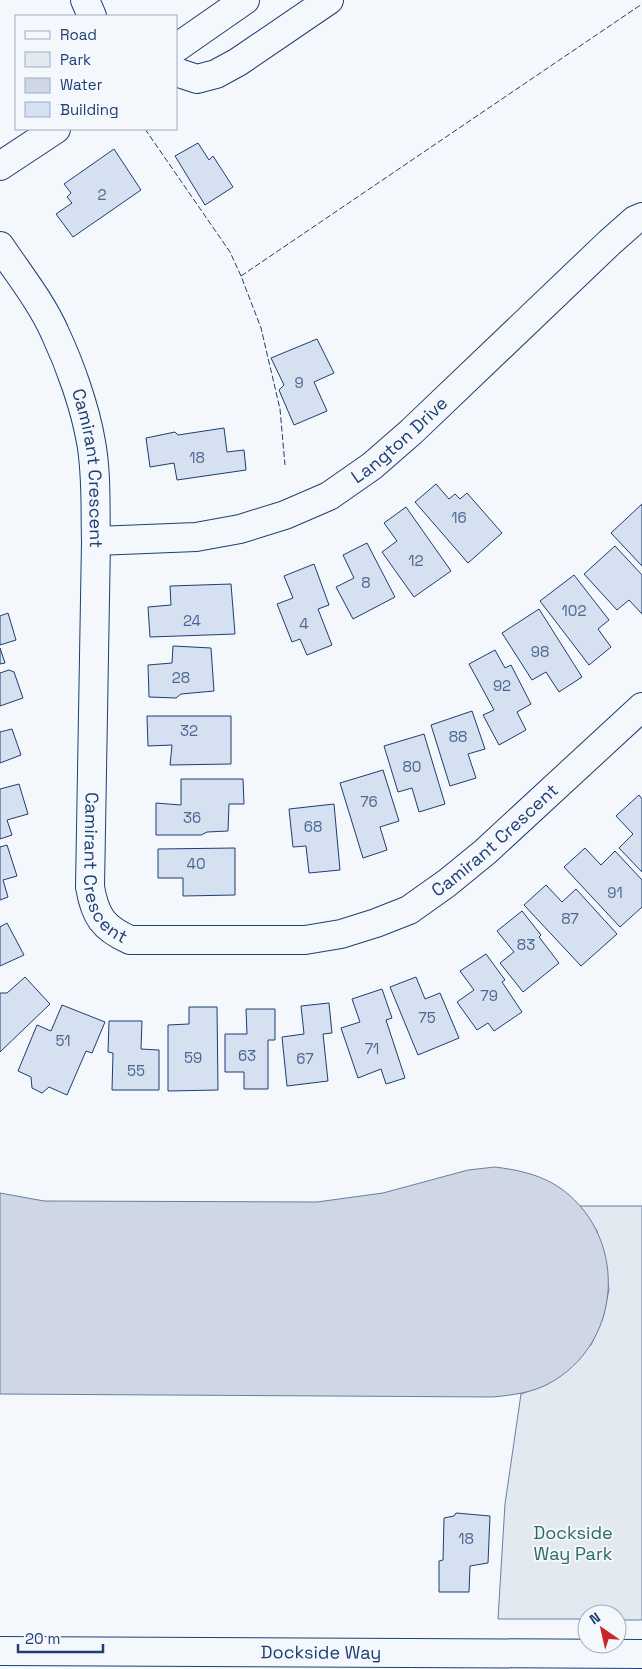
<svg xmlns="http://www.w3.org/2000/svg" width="642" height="1669" viewBox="0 0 642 1669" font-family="'Space Grotesk',sans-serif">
<rect width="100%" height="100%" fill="#f4f7fb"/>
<polygon fill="#e3e9f0" stroke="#687fa3" points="580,1206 642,1206 642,1620 617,1620 617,1614 587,1614 587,1619 498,1619 505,1504 521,1394 548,1384 591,1345 603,1318 609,1289 597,1231"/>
<path fill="#cfd7e4" stroke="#687fa3" d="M495,1167C519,1170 543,1175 563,1190C629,1240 622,1345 548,1384C531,1393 512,1395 493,1397L0,1394V1193L44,1201L317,1202L383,1193L468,1170Z"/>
<g fill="#d5e0f0" stroke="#1d3f73">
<polygon points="198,143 209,160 213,156 233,187 205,205 175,156"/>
<polygon points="114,149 141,190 73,237 56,214 72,203 67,197 71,193 64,184"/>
<polygon points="317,339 334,373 314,382 327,411 294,425 279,390 284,385 271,358"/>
<polygon points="224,428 227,452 244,450 246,470 177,480 174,463 150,467 146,438 175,432 178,435"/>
<polygon points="436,484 449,499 455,494 460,499 467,493 502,533 468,563 415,502"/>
<polygon points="642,504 642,566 611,533"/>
<polygon points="406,507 451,571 414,597 382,552 397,541 384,523"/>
<polygon points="367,543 395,597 353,619 336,587 354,578 343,555"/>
<polygon points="615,546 642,575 642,614 629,600 617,610 584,574"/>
<polygon points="314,564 329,605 318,609 332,645 307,655 300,639 292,642 277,604 293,598 284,576"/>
<polygon points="574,575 609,620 598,629 611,647 589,665 540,601"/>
<polygon points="231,584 235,634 150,637 148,607 171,605 170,586"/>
<polygon points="539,609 582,677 559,692 546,672 532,680 502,633"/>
<polygon points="8,613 16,640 0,645 0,616"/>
<polygon points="173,646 211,648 214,691 181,694 176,698 149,697 148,665 172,663"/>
<polygon points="0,648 5,663 0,664"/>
<polygon points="495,650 505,668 511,665 531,704 517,712 526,730 499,745 483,715 494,710 469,664"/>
<polygon points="9,670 14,672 23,698 0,706 0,673"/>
<polygon points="472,711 485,749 468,754 476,778 450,786 431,725"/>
<polygon points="147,716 231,716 231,764 170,765 172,745 148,746"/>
<polygon points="12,729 21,755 0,763 0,732"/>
<polygon points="424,734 445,804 419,812 412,788 398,792 384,746"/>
<polygon points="383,770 399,821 380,827 387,850 363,858 340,783"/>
<polygon points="181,779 243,779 244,804 229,804 228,831 207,832 201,835 156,835 156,803 181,805"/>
<polygon points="19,784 28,814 7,820 12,835 0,839 0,789"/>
<polygon points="639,795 642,799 642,872 619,848 633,834 616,816"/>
<polygon points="334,804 340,870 309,873 306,846 293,847 289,809"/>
<polygon points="7,845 17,876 3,880 8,897 0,900 0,847"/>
<polygon points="235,848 235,895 183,896 183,878 158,878 158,849"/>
<polygon points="585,848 601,865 615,851 642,880 642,907 620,927 564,867"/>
<polygon points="546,885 562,902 576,889 617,934 581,966 524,905"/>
<polygon points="522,911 541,935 539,937 559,963 523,992 500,963 514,952 497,931"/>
<polygon points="7,923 24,955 0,966 0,927"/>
<polygon points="486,954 505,980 502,982 522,1012 494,1031 488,1023 477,1030 457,1002 474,990 460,971"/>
<polygon points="25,977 50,1004 0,1052 0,993 7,993"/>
<polygon points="416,977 425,999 440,993 459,1038 418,1055 390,987"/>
<polygon points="382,989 392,1018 386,1020 405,1078 386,1084 381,1069 358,1078 341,1028 360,1022 352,999"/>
<polygon points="329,1003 332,1033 323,1034 328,1081 287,1086 282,1037 304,1034 301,1006"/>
<polygon points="62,1005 105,1022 92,1053 86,1051 67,1095 49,1087 42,1093 32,1088 31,1077 18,1071 37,1025 51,1031"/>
<polygon points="189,1007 217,1007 218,1090 168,1091 168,1025 189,1024"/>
<polygon points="246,1009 275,1009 275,1040 268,1040 268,1089 244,1089 244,1072 225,1072 225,1034 247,1034"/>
<polygon points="109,1021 142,1021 141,1049 159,1050 159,1090 112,1090 113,1053 108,1052"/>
<polygon points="456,1513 490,1516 488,1563 470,1566 469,1592 439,1592 439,1561 443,1560 444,1518 454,1516"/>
</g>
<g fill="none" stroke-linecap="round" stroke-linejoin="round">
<g stroke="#1d3f73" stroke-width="30">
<g id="minor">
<polyline points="85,0 92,16"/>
<polyline points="176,48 245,0"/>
<polyline points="176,72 197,79 216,74 238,62 329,0"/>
<polyline points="0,166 56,129"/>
<path id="s1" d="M0,246C18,273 42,303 55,333C70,365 85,407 91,442C97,474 95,508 96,541L90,887C95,916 103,928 130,940H305L341,934L376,923L409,910L447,883L485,852L642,707"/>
<path id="s2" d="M96,541L196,537L240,529L285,515L329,496L372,466L411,432L609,243L635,220L642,217"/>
<path id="s3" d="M0,1651L642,1654"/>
</g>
</g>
<use href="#minor" stroke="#f4f7fb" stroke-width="28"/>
<g stroke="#1d3f73" stroke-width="1" stroke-dasharray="6 2.5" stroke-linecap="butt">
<polyline points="145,129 230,252 241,276 261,328 280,409 285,465"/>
<polyline points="241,276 642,4"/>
</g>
</g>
<g text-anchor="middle" stroke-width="4" stroke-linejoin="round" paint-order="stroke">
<g font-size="15" fill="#4b6792">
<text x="102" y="200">2</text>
<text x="299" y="388">9</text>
<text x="197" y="463">18</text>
<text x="459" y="523">16</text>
<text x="416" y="566">12</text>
<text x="366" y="588">8</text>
<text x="574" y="616">102</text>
<text x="192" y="626">24</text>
<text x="304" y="629">4</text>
<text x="540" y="657">98</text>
<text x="181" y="683">28</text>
<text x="502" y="691">92</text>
<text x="189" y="736">32</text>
<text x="458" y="742">88</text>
<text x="412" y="772">80</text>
<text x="369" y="807">76</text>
<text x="192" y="823">36</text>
<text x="313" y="832">68</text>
<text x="196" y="869">40</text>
<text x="615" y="898">91</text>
<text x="570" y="924">87</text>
<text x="526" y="950">83</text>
<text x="489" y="1001">79</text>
<text x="427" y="1023">75</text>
<text x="63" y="1046">51</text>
<text x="372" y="1054">71</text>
<text x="247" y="1061">63</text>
<text x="193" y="1063">59</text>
<text x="305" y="1064">67</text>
<text x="136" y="1076">55</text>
<text x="466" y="1544">18</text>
</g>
<g font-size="18" fill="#1d3f73" stroke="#f4f7fb">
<text dy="6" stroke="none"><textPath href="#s2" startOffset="330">Langton Drive</textPath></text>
<text dy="6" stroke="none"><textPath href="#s1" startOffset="244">Camirant Crescent</textPath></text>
<text dy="6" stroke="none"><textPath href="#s1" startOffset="1128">Camirant Crescent</textPath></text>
<text dy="6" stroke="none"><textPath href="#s1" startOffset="649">Camirant Crescent</textPath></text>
<text dy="6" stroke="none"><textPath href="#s3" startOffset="321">Dockside Way</textPath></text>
</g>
<g font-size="18" fill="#2c6c60" stroke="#f4f7fb">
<text x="573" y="1539">Dockside<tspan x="573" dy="21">Way Park</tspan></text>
</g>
</g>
<rect x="15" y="15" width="162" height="115" fill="#f4f7fb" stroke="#9eadc5"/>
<rect x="25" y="31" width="25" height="8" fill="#f4f7fb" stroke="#9eadc5"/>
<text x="60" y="40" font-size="15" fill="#1d3f73">Road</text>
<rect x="25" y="52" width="25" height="15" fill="#e3e9f0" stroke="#9eadc5"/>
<text x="60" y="65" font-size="15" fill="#1d3f73">Park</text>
<rect x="25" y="78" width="25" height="15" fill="#cfd7e4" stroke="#9eadc5"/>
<text x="60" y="90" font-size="15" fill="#1d3f73">Water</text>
<rect x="25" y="102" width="25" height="15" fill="#d5e0f0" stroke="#9eadc5"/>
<text x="60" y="115" font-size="15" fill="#1d3f73">Building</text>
<g transform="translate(602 1629) rotate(326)"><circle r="24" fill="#f4f7fb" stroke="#9eadc5"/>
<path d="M0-4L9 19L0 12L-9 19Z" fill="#c62828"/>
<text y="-8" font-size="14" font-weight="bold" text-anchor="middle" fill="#1d3f73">N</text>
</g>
<path d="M18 1644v8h85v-8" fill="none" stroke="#1d3f73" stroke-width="2.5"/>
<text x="25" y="1644" font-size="15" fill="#1d3f73" stroke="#f4f7fb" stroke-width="4" paint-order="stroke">20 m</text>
</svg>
